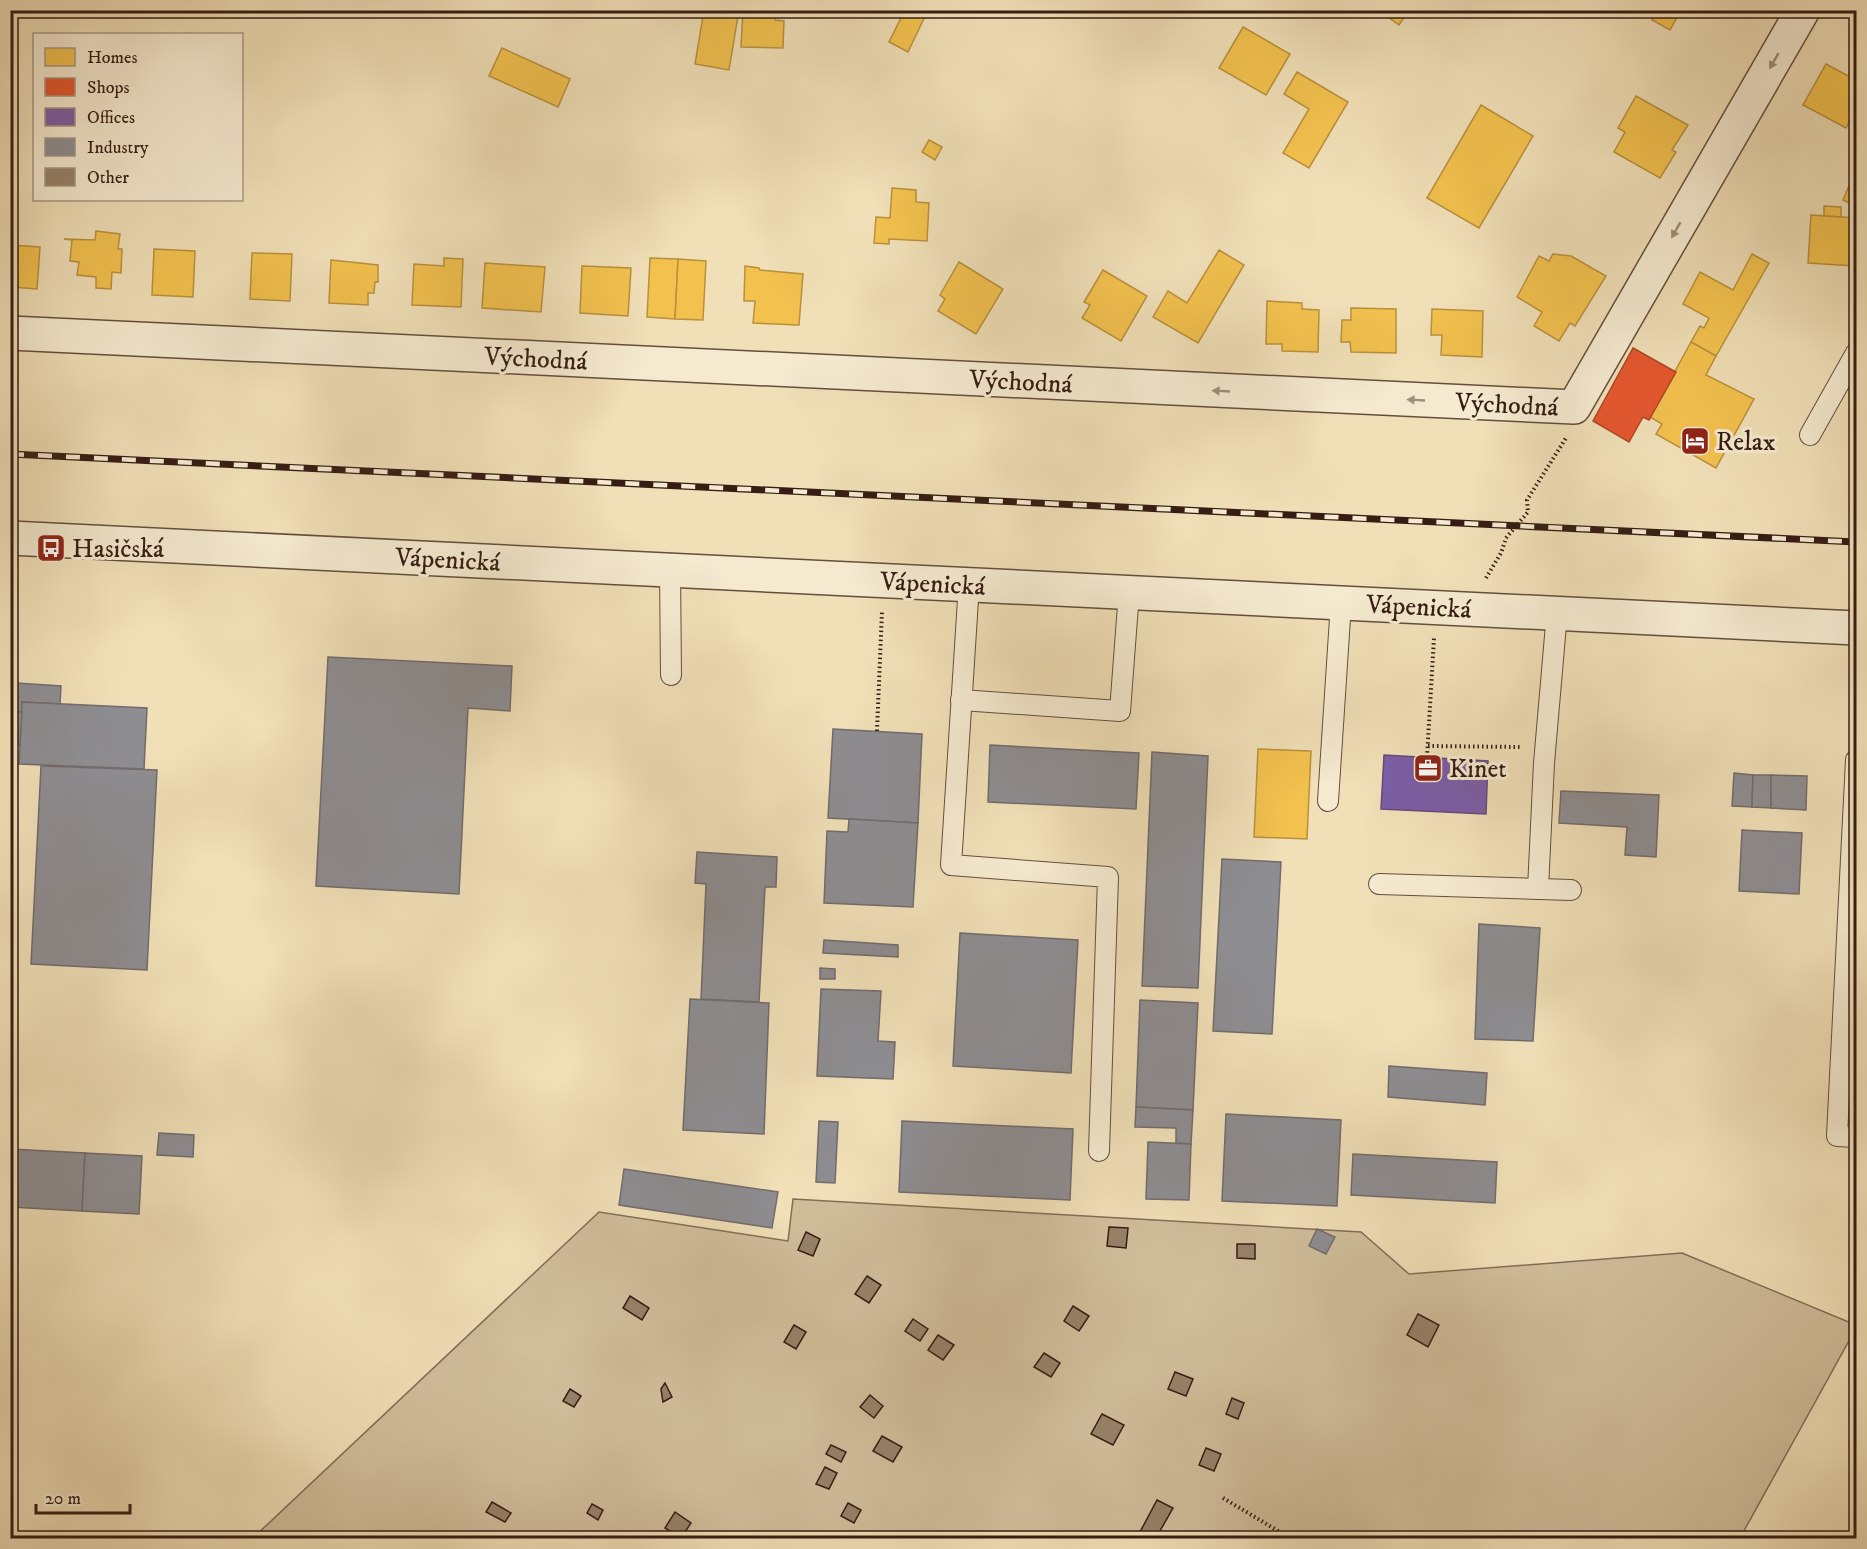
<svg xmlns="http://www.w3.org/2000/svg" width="1867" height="1549" viewBox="0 0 1867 1549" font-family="'IM FELL DW Pica',serif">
<rect width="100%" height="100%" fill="#f0dfb7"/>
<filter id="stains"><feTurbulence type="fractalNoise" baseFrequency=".00333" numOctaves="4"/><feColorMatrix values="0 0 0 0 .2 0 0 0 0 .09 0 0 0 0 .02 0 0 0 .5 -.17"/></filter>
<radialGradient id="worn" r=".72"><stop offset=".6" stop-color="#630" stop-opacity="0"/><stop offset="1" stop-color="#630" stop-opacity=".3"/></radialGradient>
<polygon fill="#d0be9b" stroke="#826e58" stroke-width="1.5" points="793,1199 1361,1232 1409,1274 1682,1253 1856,1325 1856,1328 1740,1538 253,1538 599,1212 788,1241"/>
<g fill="#f2c14e" stroke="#b9903d" stroke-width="1.5">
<polygon points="704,10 739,10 729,70 695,64"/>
<polygon points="743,10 775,10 775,20 784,21 783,48 741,47"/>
<polygon points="905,10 918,10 926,14 908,52 889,42"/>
<polygon points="1378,10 1409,10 1399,25"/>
<polygon points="1662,10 1681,10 1670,30 1652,20 1655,14 1659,16"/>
<polygon points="1243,27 1290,54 1266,95 1219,68"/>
<polygon points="502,48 570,79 558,107 489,76"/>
<polygon points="1826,64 1856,80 1856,108 1846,128 1803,105"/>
<polygon points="1297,72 1348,102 1309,168 1283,153 1309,109 1284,94"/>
<polygon points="1636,96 1688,125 1672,150 1676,152 1660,178 1614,152 1625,132 1618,128"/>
<polygon points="1481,105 1533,136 1479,228 1427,198"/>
<polygon points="929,140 942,147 935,160 922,152"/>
<polygon points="892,188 916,190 916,202 929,203 927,241 889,239 889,244 874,243 876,217 890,218"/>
<polygon points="1848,188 1856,192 1856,206 1843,200"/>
<polygon points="1824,206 1841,207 1841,217 1824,216"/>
<polygon points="1811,215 1856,218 1854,266 1808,263"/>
<polygon points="96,231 120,234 118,249 122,249 121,273 112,272 111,289 96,288 96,277 77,275 79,262 70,261 72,240 64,239 95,240"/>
<polygon points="10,245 40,247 37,289 10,287"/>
<polygon points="154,249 195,251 193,297 152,295"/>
<polygon points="1219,250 1244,265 1198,343 1153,317 1168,291 1187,303"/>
<polygon points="252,253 292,254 290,301 250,299"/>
<polygon points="1553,254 1571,256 1606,276 1575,326 1570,323 1559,341 1534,326 1542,312 1517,297 1539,256 1549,261"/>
<polygon points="1752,254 1769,263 1716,356 1691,342 1700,326 1704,328 1709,318 1683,304 1700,272 1733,290"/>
<polygon points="444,258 463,259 461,307 412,305 414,264 444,266"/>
<polygon points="650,258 678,259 675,319 647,317"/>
<polygon points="678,259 706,261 703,320 675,319"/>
<polygon points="331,260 378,265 378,282 375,282 374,293 368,293 368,305 329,303"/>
<polygon points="959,262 1003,289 976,334 938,311 945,299 940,295"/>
<polygon points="485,263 545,267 541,312 482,308"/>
<polygon points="582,266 631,268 628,316 580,313"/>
<polygon points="745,266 759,268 760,270 803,274 799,325 753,323 755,301 744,301"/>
<polygon points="1103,270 1147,296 1121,341 1082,318 1090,305 1084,302"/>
<polygon points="1267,301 1302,303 1302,309 1319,310 1318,352 1282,351 1282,344 1266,344"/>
<polygon points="1351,308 1396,309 1396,353 1351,352 1350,342 1341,342 1342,320 1351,320"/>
<polygon points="1432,309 1483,311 1482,357 1441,355 1442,335 1431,335"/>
<polygon points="1691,342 1716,356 1706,375 1754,399 1716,468 1656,434 1662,424 1650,417"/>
<polygon points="1258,749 1311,751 1307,839 1254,837"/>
</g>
<polygon fill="#e4572e" stroke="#b04626" stroke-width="1.5" points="1633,348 1676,372 1649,420 1643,417 1629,442 1593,421"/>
<polygon fill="#7b5ea7" stroke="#664a7b" stroke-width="1.5" points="1384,755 1488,761 1486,814 1381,809"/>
<g fill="#8d8d92" stroke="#736b6c" stroke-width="1.5">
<polygon points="328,657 512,666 510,711 468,708 459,894 316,886"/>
<polygon points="16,683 61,686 60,704 22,702 22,712 15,712"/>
<polygon points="22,702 147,708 144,769 19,764"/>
<polygon points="10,711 22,712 20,745 10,744"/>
<polygon points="833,729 922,734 918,823 828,818"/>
<polygon points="990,745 1139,753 1136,809 988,802"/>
<polygon points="1152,752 1208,756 1198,988 1142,986"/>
<polygon points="41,766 157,770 147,970 31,964"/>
<polygon points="1734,773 1753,775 1752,807 1732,806"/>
<polygon points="1753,775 1771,775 1771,808 1752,807"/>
<polygon points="1771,775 1807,776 1806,810 1771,808"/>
<polygon points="1561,791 1659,795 1656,857 1625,855 1627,827 1559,823"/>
<polygon points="849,819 918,823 913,907 824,903 827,831 848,832"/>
<polygon points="1742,830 1802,833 1799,894 1739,891"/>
<polygon points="697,852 777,857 776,887 765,887 759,1002 701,999 706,884 695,883"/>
<polygon points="1222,859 1281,862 1272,1034 1213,1031"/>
<polygon points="1479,924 1540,928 1533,1041 1475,1039"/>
<polygon points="960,933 1078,940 1071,1073 953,1066"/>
<polygon points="824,940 898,945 898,957 823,953"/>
<polygon points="820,968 835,969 835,979 820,979"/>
<polygon points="821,989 881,991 878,1041 895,1042 893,1079 817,1076"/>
<polygon points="690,999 769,1003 764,1134 683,1130"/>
<polygon points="1140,1000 1198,1003 1193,1110 1136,1107"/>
<polygon points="1389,1066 1487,1073 1485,1105 1388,1097"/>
<polygon points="1136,1107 1193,1110 1191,1144 1176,1143 1176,1128 1135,1127"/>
<polygon points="1226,1114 1341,1120 1337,1206 1222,1201"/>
<polygon points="819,1121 838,1122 835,1183 816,1182"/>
<polygon points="902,1121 1073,1129 1070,1200 899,1192"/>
<polygon points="159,1133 194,1135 193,1157 157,1155"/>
<polygon points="1148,1142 1191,1144 1189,1200 1146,1199"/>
<polygon points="10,1149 85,1153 82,1211 10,1207"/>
<polygon points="85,1153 142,1156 139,1214 82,1211"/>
<polygon points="1353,1154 1497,1162 1495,1203 1351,1195"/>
<polygon points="624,1169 778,1192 772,1228 619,1205"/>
<polygon points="1317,1229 1335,1237 1326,1254 1309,1246"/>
</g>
<g fill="#968269" stroke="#351d14" stroke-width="1.5">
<polygon points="1109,1227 1128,1228 1126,1248 1107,1246"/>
<polygon points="806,1232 820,1239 813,1256 798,1250"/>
<polygon points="1237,1244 1255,1244 1255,1259 1237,1258"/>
<polygon points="867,1276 881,1285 869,1303 855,1294"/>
<polygon points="630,1296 649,1308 642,1320 623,1308"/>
<polygon points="1073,1306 1089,1316 1079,1331 1064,1321"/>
<polygon points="1418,1314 1439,1325 1428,1347 1407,1335"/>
<polygon points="913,1319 928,1329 920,1341 905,1331"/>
<polygon points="794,1325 806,1332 796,1349 784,1342"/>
<polygon points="938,1335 954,1345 943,1360 928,1350"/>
<polygon points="1044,1353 1060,1363 1051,1377 1034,1367"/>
<polygon points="1175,1372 1193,1379 1186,1396 1168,1389"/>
<polygon points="665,1383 672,1397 663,1402 661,1389"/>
<polygon points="570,1389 581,1396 574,1407 563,1401"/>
<polygon points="870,1395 883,1406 874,1418 860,1407"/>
<polygon points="1232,1398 1244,1403 1238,1419 1226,1414"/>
<polygon points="1102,1414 1124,1425 1113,1445 1091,1434"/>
<polygon points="882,1436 902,1447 893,1462 873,1451"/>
<polygon points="831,1445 846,1452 841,1462 826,1454"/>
<polygon points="1206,1448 1221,1454 1214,1471 1199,1465"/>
<polygon points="825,1467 837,1473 829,1489 816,1484"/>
<polygon points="1157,1500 1173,1508 1156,1538 1152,1538 1140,1532"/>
<polygon points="492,1502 511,1513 505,1522 486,1512"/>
<polygon points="848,1503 861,1510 854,1523 841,1516"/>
<polygon points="592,1504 603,1510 598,1520 587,1513"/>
<polygon points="675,1512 691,1523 681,1538 665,1528"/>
</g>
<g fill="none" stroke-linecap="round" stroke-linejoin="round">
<g stroke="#644e3d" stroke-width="22">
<g id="lane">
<polyline points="1810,435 1856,353"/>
<polyline points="670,570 671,675"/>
<polyline points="969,584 951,865 1108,877 1099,1151"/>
<polyline points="961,700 1120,711 1129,592"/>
<polyline points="1856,760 1837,1136 1856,1137"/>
<polyline points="1328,801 1341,603"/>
<polyline points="1379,884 1571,890"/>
<polyline points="1538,889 1544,763 1557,613"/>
</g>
</g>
<g stroke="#644e3d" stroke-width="36">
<g id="street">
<polyline points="10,333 1574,407 1803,10"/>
<polyline points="10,538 1856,628"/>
</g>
</g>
<g stroke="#351d14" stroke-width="4" stroke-dasharray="1.5 3" stroke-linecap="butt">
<polyline points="1486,578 1501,553 1506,538 1528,512 1527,500 1566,438"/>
<polyline points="877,731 882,611"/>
<polyline points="1428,746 1520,747"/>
<polyline points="1427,757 1434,638"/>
<polyline points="1223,1498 1290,1538"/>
</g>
<use href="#lane" stroke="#f5ead0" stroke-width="20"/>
<use href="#street" stroke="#f5ead0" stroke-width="33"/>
<g stroke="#351d14" stroke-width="7">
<polyline id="rail" points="10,454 1856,542"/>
</g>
<use href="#rail" stroke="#f5ead0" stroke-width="4.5" stroke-dasharray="14" stroke-linecap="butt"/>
</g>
<defs><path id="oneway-solid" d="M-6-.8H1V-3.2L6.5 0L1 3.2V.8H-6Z" transform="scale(1.5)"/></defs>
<g fill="#9f8e7b">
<use href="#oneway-solid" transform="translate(1774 61) rotate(120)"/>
<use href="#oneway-solid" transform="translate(1676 230) rotate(120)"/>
<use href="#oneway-solid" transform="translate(1221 391) rotate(-177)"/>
<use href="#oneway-solid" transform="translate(1416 400) rotate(-177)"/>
</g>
<defs>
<g id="hotel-square" transform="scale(1.5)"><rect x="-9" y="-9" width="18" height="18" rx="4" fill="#8f2418" stroke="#f5ead0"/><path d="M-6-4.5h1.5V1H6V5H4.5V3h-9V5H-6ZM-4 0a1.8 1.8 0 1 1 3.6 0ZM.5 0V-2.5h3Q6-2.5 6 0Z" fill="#fff"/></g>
<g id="bus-square" transform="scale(1.5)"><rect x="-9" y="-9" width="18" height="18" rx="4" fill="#8f2418" stroke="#f5ead0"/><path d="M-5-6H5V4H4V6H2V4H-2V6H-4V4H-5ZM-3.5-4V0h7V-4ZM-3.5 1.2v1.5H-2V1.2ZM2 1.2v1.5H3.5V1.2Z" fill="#fff"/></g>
<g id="office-square" transform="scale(1.5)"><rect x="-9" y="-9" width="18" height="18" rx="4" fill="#8f2418" stroke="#f5ead0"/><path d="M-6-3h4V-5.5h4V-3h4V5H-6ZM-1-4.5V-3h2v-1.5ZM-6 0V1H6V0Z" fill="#fff"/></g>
</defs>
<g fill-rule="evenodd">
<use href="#hotel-square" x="1695" y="441"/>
<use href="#bus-square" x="51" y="548"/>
<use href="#office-square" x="1428" y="768"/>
</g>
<g text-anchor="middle" stroke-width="6" stroke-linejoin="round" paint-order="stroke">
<g font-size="26" fill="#351d14" stroke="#f5ead0">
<text transform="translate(536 358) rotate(3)" y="9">Východná</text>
<text transform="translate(1021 381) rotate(3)" y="9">Východná</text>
<text transform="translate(1507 404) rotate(3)" y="9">Východná</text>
<text transform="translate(448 559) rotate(3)" y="9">Vápenická</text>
<text transform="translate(933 583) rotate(3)" y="9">Vápenická</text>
<text transform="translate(1419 606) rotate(3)" y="9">Vápenická</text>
</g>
<g font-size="26" fill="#351d14" stroke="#f5ead0" text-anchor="start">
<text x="1716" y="450">Relax</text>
<text x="72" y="557">Hasičská</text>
<text x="1449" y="777">Kinet</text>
</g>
</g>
<rect width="1867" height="1549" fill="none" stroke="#f0dfb7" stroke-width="36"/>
<rect x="12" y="12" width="1843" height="1525" fill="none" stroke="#351d14" stroke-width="3"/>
<rect x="18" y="18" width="1831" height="1513" fill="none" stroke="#351d14" stroke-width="1.5"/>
<rect x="33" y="33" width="210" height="168" fill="#f5ead0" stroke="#a89885" stroke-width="1.5"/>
<rect x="45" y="48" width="30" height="18" fill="#f2c14e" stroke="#a89885" stroke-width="1.5"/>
<text x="87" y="63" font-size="18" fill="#351d14">Homes</text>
<rect x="45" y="78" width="30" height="18" fill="#e4572e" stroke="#a89885" stroke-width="1.5"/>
<text x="87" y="93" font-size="18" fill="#351d14">Shops</text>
<rect x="45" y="108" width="30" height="18" fill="#7b5ea7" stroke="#a89885" stroke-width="1.5"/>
<text x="87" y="123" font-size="18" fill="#351d14">Offices</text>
<rect x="45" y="138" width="30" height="18" fill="#8d8d92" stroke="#a89885" stroke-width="1.5"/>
<text x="87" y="153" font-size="18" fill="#351d14">Industry</text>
<rect x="45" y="168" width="30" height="18" fill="#968269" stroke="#a89885" stroke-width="1.5"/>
<text x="87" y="183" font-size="18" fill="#351d14">Other</text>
<path d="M36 1504v9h94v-9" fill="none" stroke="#351d14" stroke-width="3"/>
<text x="45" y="1504" font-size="18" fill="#351d14" stroke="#f5ead0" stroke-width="4.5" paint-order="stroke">20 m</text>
<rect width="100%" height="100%" filter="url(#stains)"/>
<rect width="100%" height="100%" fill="url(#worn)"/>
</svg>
